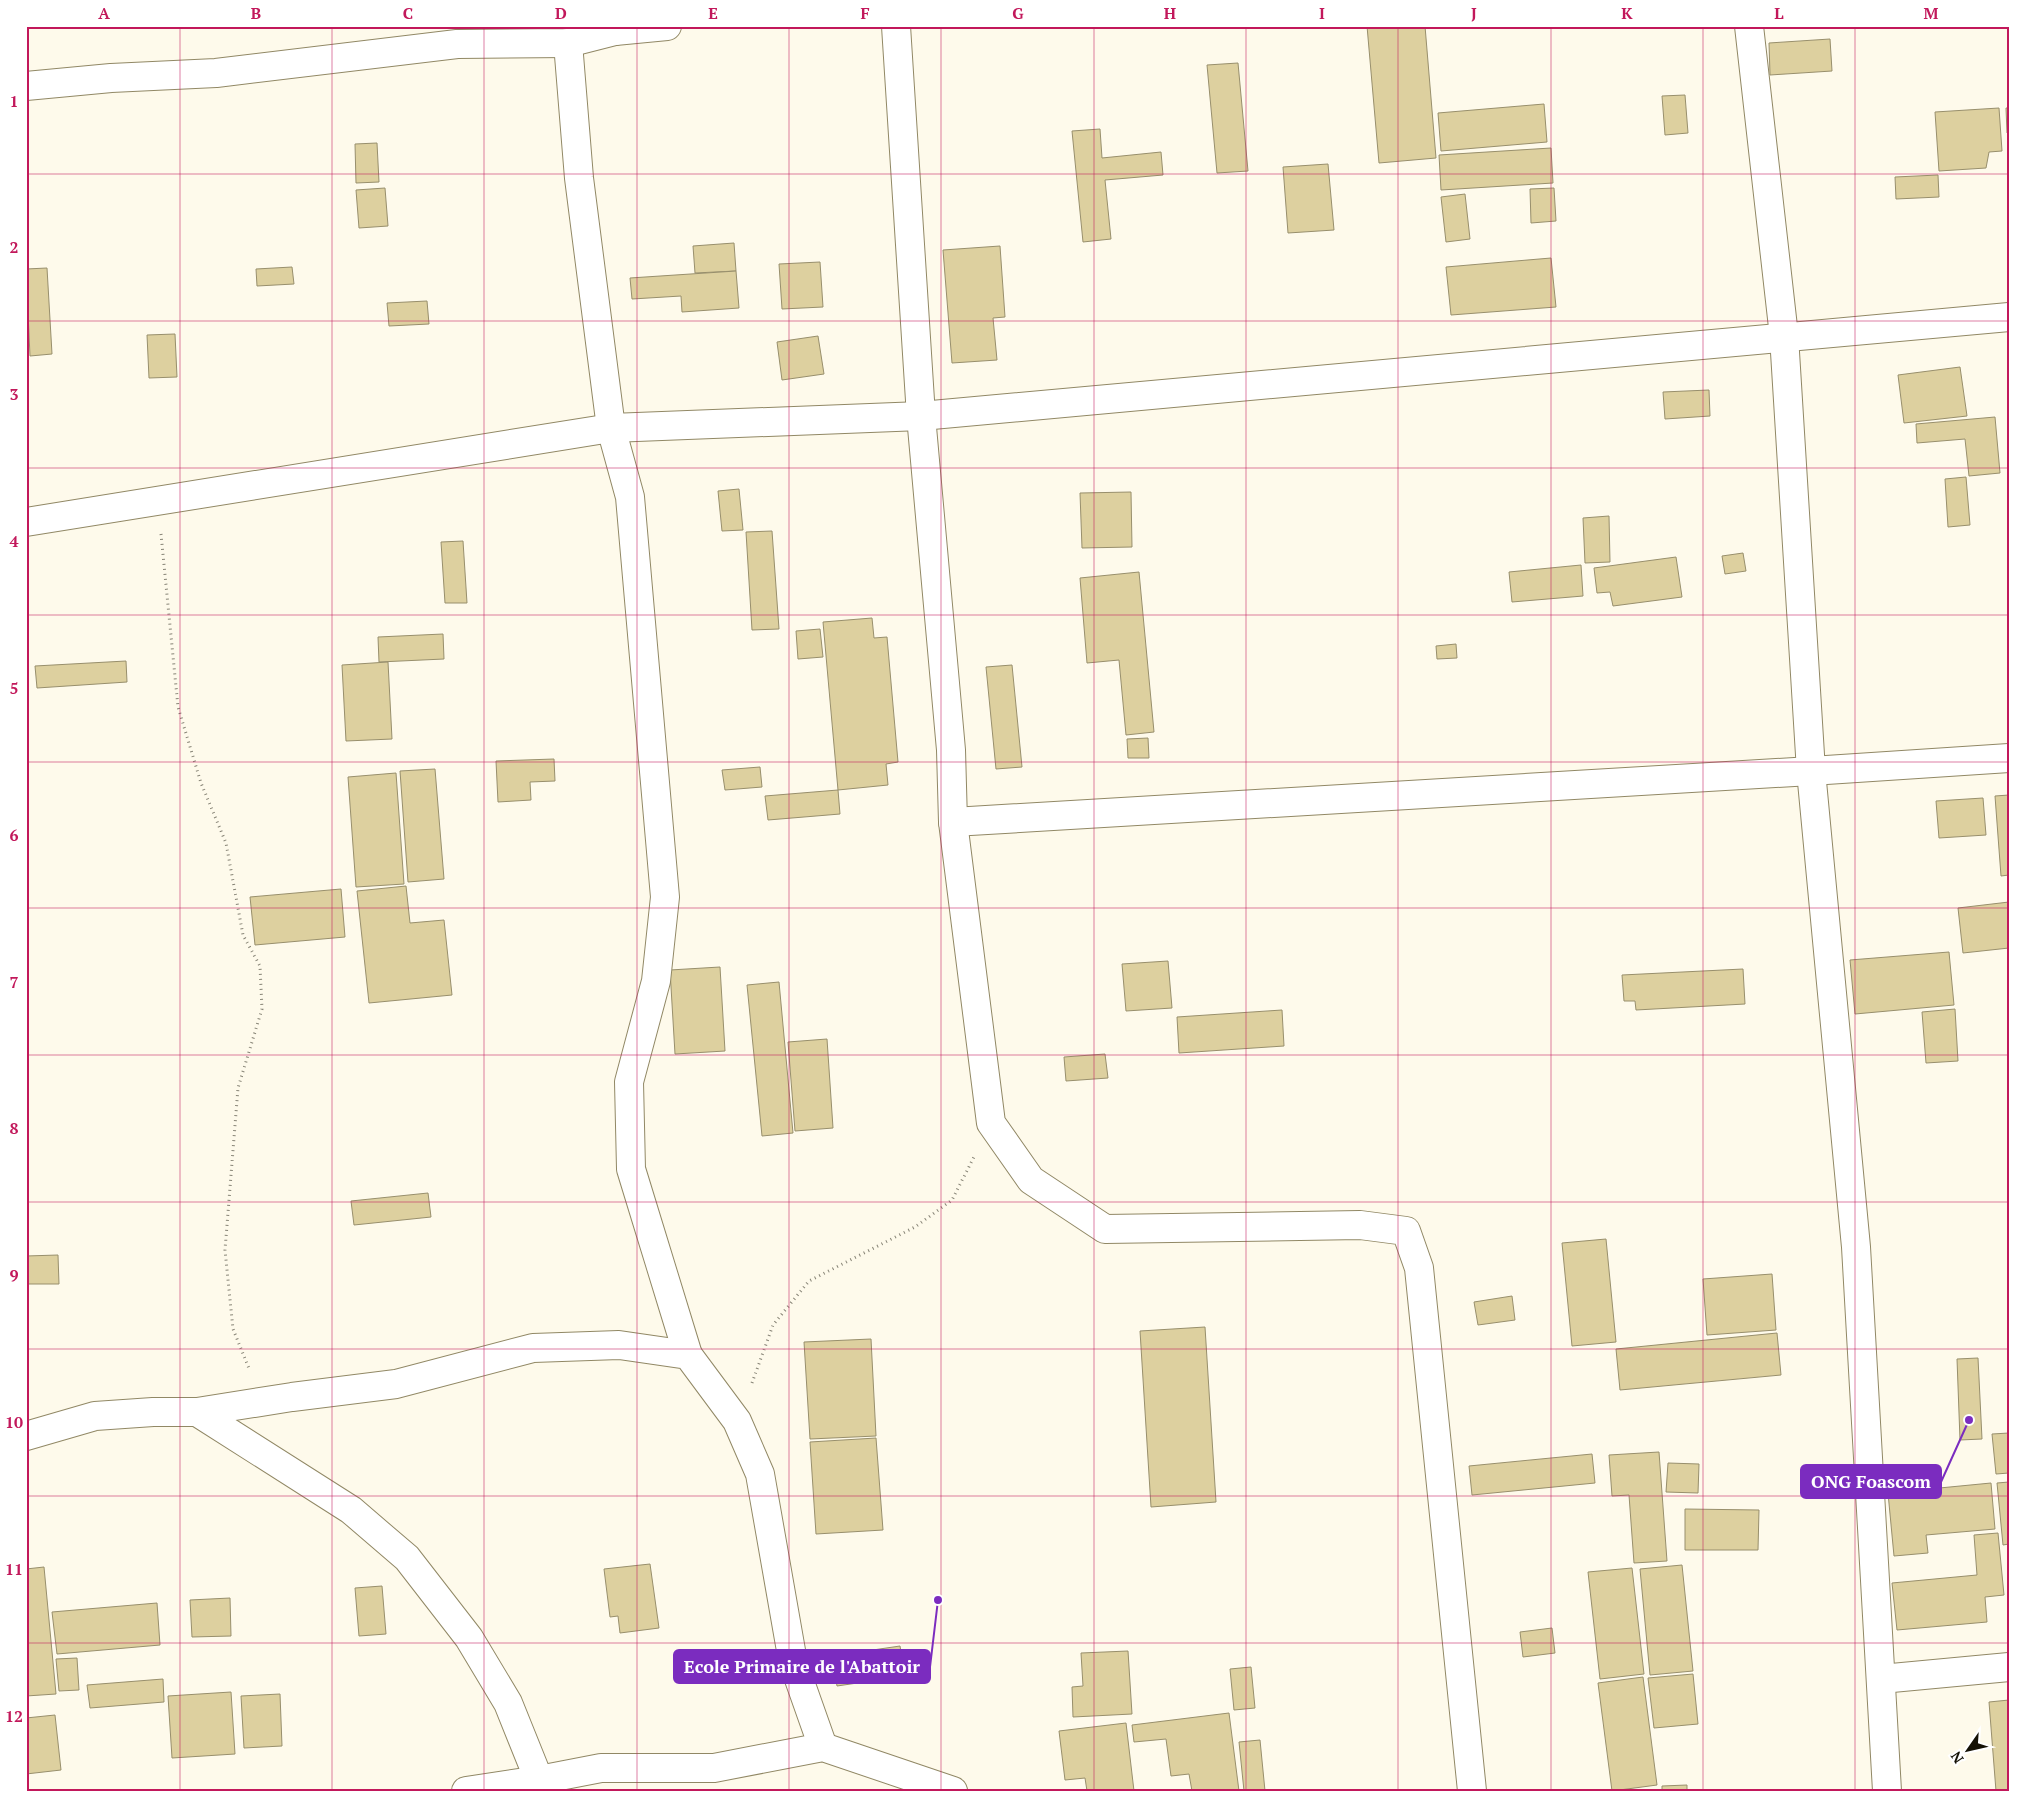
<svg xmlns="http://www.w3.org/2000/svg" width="2035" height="1817" viewBox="0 0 2035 1817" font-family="'PT Serif',serif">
<rect width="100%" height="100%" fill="#fefaeb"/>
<g fill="#ddd09f" stroke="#988f6c">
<polygon points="1367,26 1425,26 1436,158 1379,163"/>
<polygon points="1830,39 1832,71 1770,75 1769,43"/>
<polygon points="1238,63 1248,171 1217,173 1207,65"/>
<polygon points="1685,95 1688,133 1665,135 1662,96"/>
<polygon points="1544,104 1547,142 1441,151 1438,113"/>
<polygon points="1999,108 2002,151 1989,152 1986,168 1939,171 1935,112"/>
<polygon points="2006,108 2009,108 2009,133 2007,133"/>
<polygon points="1100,129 1102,158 1161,152 1163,175 1105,180 1111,239 1083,242 1072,131"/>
<polygon points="377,143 379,182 356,183 355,144"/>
<polygon points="1551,148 1553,183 1441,190 1439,155"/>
<polygon points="1328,164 1334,230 1288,233 1283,167"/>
<polygon points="1938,175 1939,197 1896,199 1895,177"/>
<polygon points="385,188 388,226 359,228 356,190"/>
<polygon points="1554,188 1556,221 1531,223 1530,189"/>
<polygon points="1465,194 1470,239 1446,242 1441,197"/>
<polygon points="734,243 736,271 695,273 693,246"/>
<polygon points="1000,246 1005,317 993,318 997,360 952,363 943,250"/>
<polygon points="1551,258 1556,307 1451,315 1446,267"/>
<polygon points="820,262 823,307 782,309 779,264"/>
<polygon points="292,267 294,284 257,286 256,269"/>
<polygon points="47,268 52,354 30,356 26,269"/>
<polygon points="736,271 739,308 682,312 681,296 632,299 630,278"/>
<polygon points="427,301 429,324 389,326 387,303"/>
<polygon points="175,334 177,377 149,378 147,335"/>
<polygon points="818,336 824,374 782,380 777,342"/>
<polygon points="1960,367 1967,416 1904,423 1898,375"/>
<polygon points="1709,390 1710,416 1665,419 1663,392"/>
<polygon points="1995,417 2000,473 1969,476 1965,439 1917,443 1916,424"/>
<polygon points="1966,477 1970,525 1948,527 1945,479"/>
<polygon points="739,489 743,530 722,531 718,491"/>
<polygon points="1131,492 1132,547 1082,548 1080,493"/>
<polygon points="1609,516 1610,562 1585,563 1583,518"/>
<polygon points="772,531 779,629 752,630 746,532"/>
<polygon points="463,541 467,603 445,603 441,542"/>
<polygon points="1743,553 1746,571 1725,574 1722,556"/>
<polygon points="1676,557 1682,597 1613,606 1610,592 1597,593 1594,568"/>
<polygon points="1581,565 1583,596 1512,602 1509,572"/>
<polygon points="1139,572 1154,732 1126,735 1119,660 1087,663 1080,578"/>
<polygon points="872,618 874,638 887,637 898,762 886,764 888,785 838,790 823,622"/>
<polygon points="820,629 823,657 798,659 796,631"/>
<polygon points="443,634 444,659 379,662 378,637"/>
<polygon points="1456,644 1457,658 1437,659 1436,646"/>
<polygon points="126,661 127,682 37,688 35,666"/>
<polygon points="388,662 392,739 346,741 342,665"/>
<polygon points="1012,665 1022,767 996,769 986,667"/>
<polygon points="1148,738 1149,758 1128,758 1127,739"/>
<polygon points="554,759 555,781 530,782 531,800 498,802 496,761"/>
<polygon points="760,767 762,787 725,790 722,770"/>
<polygon points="435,769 444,879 408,882 400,771"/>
<polygon points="396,773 404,884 356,887 348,777"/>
<polygon points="838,790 840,814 768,820 765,796"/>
<polygon points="2009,795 2009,875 2001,876 1995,796"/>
<polygon points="1983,798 1986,835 1939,838 1936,801"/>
<polygon points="406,886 410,923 444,920 452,995 369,1003 357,891"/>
<polygon points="341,889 345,937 255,945 250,897"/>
<polygon points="2009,902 2009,948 1963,953 1958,908"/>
<polygon points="1949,952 1954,1005 1855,1014 1850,960"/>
<polygon points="1168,961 1172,1008 1126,1011 1122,964"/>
<polygon points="720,967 725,1051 675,1054 670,970"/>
<polygon points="1743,969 1745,1004 1636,1010 1635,1001 1624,1001 1622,975"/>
<polygon points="779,982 793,1133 762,1136 747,985"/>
<polygon points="1955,1009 1958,1061 1926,1063 1922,1012"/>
<polygon points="1282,1010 1284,1046 1179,1053 1177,1017"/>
<polygon points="827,1039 833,1128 795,1131 788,1042"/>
<polygon points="1105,1054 1108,1078 1066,1081 1064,1057"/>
<polygon points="428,1193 431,1217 354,1225 351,1201"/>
<polygon points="1606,1239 1616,1342 1572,1346 1562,1243"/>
<polygon points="58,1255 59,1284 26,1284 26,1256"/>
<polygon points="1772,1274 1776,1330 1707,1335 1703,1279"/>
<polygon points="1512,1296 1515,1320 1478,1325 1474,1302"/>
<polygon points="1205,1327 1216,1502 1151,1507 1140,1331"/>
<polygon points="1777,1333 1781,1375 1620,1390 1616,1349"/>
<polygon points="871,1339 876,1436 810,1439 804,1342"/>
<polygon points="1978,1358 1982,1439 1960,1440 1957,1359"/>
<polygon points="2009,1433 2009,1473 1996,1474 1992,1434"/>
<polygon points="876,1438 883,1530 816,1534 810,1442"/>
<polygon points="1659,1452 1667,1561 1634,1563 1629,1495 1612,1496 1609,1455"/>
<polygon points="1592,1454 1595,1483 1472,1495 1469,1466"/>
<polygon points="1668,1463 1699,1464 1698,1493 1666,1492"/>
<polygon points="2009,1482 2009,1544 2003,1545 1997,1483"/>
<polygon points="1991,1483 1995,1529 1926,1535 1928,1553 1894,1556 1888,1493"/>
<polygon points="1685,1509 1759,1510 1758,1550 1685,1550"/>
<polygon points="1998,1533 2004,1595 1985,1597 1987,1622 1897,1630 1892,1583 1977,1575 1974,1535"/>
<polygon points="650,1564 659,1628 620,1633 618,1616 610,1617 604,1569"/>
<polygon points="1682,1565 1693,1671 1650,1675 1640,1569"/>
<polygon points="44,1567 56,1694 26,1696 26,1569"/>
<polygon points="1632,1568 1644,1674 1600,1679 1588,1572"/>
<polygon points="382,1586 386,1634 359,1636 355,1588"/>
<polygon points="230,1598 231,1636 192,1637 190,1600"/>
<polygon points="157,1603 160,1645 57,1654 52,1612"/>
<polygon points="1552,1628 1555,1653 1523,1657 1520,1632"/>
<polygon points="900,1646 905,1676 837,1686 832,1656"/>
<polygon points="1128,1651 1132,1714 1073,1717 1072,1687 1083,1686 1081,1653"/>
<polygon points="77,1658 79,1690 59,1691 56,1659"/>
<polygon points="1251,1667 1255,1708 1234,1710 1230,1669"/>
<polygon points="1693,1674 1698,1724 1654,1728 1648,1678"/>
<polygon points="1643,1677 1657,1785 1612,1791 1598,1683"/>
<polygon points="163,1679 164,1702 90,1708 87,1685"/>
<polygon points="231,1692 235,1754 172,1758 168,1696"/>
<polygon points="280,1694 282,1746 244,1748 241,1696"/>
<polygon points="2009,1700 2009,1791 1996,1791 1989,1702"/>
<polygon points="1229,1713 1239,1791 1192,1791 1189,1774 1171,1776 1166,1739 1134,1742 1132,1725"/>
<polygon points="55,1715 61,1770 26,1774 26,1718"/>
<polygon points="1126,1723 1134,1791 1087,1791 1085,1778 1065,1780 1059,1731"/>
<polygon points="1260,1740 1265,1791 1244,1791 1239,1742"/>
<polygon points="1687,1785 1687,1791 1662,1791 1662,1786"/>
</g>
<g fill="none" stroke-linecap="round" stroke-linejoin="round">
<g stroke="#918865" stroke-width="30">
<g id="street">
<polyline points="896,26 921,416 951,750 953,822 991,1123 1031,1180 1105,1229 1360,1225 1406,1231 1419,1268 1472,1791"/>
<polyline points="1749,26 1784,336 1811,771 1856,1247 1887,1791"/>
<polyline points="615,31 667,26"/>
<polyline points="568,43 579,178 611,428 630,497 665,897 656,981 629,1082 631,1169 688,1355"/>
<polyline points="26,86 111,78 216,73 457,44 568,43 615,31 617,26"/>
<polyline points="26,522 611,428 921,416 2009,317"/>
<polyline points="953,822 1811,771 2009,758"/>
<polyline points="197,1412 292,1397 396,1384 533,1348 619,1345 688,1355 737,1421 760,1474 793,1662 823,1747"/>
<polyline points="26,1436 95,1416 153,1412 197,1412 351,1510 407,1558 469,1638 508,1703 539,1780"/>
<polyline points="1881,1679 2009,1667"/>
<polyline points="466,1791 539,1780 601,1768 714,1768 823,1747 953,1791"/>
</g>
</g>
<g stroke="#878476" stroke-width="3" stroke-dasharray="1 4" stroke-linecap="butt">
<polyline points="161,534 178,707 201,783 226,843 243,935 260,966 262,1009 238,1088 225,1250 233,1329 250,1371"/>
<polyline points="752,1383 773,1325 809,1281 915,1227 952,1200 974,1157"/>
</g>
<use href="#street" stroke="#fff" stroke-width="28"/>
</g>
<path fill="none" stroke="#c2185b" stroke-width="1" stroke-opacity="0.55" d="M180,26V1791M332,26V1791M484,26V1791M637,26V1791M789,26V1791M941,26V1791M1094,26V1791M1246,26V1791M1398,26V1791M1551,26V1791M1703,26V1791M1855,26V1791M26,174H2009M26,321H2009M26,468H2009M26,615H2009M26,762H2009M26,908H2009M26,1055H2009M26,1202H2009M26,1349H2009M26,1496H2009M26,1643H2009"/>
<path fill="none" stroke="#7b2cbf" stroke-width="2" d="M1969 1420L1941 1482M938 1600L930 1667"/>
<g fill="#7b2cbf" stroke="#fff" stroke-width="2">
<circle cx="1969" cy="1420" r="5"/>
<circle cx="938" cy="1600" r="5"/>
</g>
<g fill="#7b2cbf" stroke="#7b2cbf" stroke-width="2">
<rect x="1801" y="1465" width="140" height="33" rx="5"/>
<rect x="674" y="1650" width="256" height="33" rx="5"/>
</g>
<g font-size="18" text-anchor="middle" font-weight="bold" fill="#fff">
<text x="1871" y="1488">ONG Foascom</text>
<text x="802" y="1673">Ecole Primaire de l'Abattoir</text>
</g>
<rect width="2035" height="1817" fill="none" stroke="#ffffff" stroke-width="55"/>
<g transform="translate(1968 1750) rotate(236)" stroke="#ffffff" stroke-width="4" paint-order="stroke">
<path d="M0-4L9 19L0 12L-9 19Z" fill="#141105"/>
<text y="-8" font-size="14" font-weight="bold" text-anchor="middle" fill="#141105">N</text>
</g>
<rect x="28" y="28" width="1980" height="1762" fill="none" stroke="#c2185b" stroke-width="2"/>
<g font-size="16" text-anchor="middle" font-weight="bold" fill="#c2185b">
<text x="104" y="19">A</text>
<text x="256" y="19">B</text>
<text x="408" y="19">C</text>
<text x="561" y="19">D</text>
<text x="713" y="19">E</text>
<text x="865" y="19">F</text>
<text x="1018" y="19">G</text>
<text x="1170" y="19">H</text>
<text x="1322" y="19">I</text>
<text x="1474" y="19">J</text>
<text x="1627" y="19">K</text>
<text x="1779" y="19">L</text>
<text x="1931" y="19">M</text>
<text x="14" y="107">1</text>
<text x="14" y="253">2</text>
<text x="14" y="400">3</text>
<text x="14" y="547">4</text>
<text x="14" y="694">5</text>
<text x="14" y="841">6</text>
<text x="14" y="988">7</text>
<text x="14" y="1134">8</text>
<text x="14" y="1281">9</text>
<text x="14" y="1428">10</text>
<text x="14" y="1575">11</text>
<text x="14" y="1722">12</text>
</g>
</svg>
